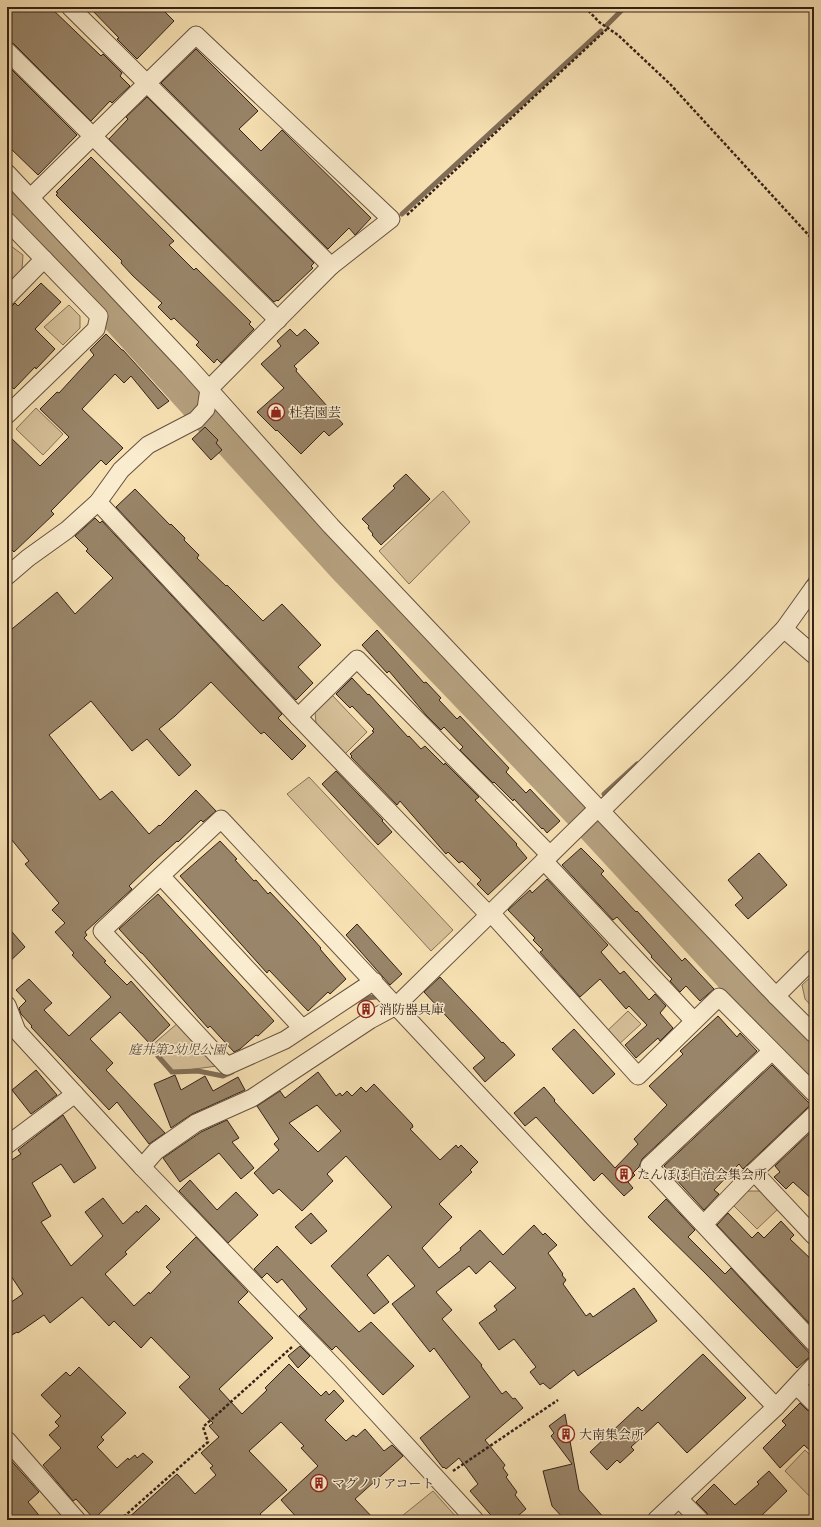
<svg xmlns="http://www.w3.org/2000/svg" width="821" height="1527" viewBox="0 0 821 1527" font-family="Cardo,'Noto Serif JP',serif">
<rect width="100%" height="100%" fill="#f7e1b3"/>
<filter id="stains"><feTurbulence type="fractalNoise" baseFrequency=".005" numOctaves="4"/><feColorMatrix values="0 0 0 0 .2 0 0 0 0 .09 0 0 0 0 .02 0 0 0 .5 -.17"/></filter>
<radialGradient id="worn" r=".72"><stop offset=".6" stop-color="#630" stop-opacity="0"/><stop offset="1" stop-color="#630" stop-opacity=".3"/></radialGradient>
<g fill="#d6c099" stroke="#857058">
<polygon points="7,243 23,255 22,269 7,285"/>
<polygon points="69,305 80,316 80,328 63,345 44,327"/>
<polygon points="36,408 63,434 43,455 16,429"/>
<polygon points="443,491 470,522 409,584 379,551"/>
<polygon points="332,695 367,732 345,754 316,723 315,712"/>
<polygon points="309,777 453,930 431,951 287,794"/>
<polygon points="814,974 814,1009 805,999 802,985"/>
<polygon points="628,1011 641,1024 617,1046 605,1033"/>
<polygon points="179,1022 217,1066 172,1072 150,1047"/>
<polygon points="748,1191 760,1191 778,1209 757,1229 733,1205"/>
<polygon points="805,1450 814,1459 814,1501 785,1471"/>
<polygon points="433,1491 459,1520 397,1520"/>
</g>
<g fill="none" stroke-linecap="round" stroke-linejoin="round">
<g stroke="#816d55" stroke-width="5">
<polyline points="607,25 625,7"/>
<polyline points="402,214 601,31"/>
<polyline points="807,585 814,574"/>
<polyline points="604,794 637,764"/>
<polyline points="358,999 376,997"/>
<polyline points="150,1047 172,1072 198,1071 223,1076 232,1072"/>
</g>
<polyline stroke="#b5a07e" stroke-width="31" points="7,204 82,280 344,568 579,813 759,1008 814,1064"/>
</g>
<g fill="#998569" stroke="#342118" fill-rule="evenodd">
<polygon points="7,7 50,7 101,56 103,54 122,73 120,76 130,86 112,103 110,101 91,121 14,44 7,41"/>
<polygon points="89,7 160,7 174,21 137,59 117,39 119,38"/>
<polygon points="196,49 258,111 239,129 261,151 282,130 371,218 356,234 355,235 349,228 328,249 161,83"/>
<polygon points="7,65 77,135 39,174 38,175 7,145"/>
<polygon points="147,97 314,263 311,266 313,268 278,301 277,300 274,302 109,139 128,119 126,117"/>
<polygon points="91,157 174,241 169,245 194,270 196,268 251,322 249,324 254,329 221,363 217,359 214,363 196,345 199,342 174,318 171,320 158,307 162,303 133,276 121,263 122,261 56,195 58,193 56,192"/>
<polygon points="41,283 61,302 35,329 55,349 36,369 35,367 14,389 7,383 7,311 15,303 18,306"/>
<polygon points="290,329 297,336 305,329 319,343 294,366 297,369 296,371 343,424 329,436 324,431 301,454 277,430 276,431 257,412 284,388 261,364 281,346 277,341"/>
<polygon points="106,334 122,350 123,350 169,401 158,409 131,376 124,383 115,374 82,409 123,448 106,465 101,460 51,511 54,514 14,552 7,545 7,434 40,466 69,437 40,409 57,392 59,393 94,355 90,350"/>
<polygon points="205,427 218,440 216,443 222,450 211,460 192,439"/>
<polygon points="406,474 430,499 381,545 372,535 373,534 368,528 369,526 362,519 395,488 393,486"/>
<polygon points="135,489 170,525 171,524 185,538 184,540 199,555 197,558 226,586 227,585 263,621 282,604 321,645 298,667 313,683 296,700 116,507"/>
<polygon points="95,518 100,523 102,521 282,714 278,718 306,746 292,760 264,732 261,734 211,682 175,716 159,729 191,765 179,776 147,739 132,751 91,701 49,735 100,800 112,791 149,834 159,825 160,826 196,790 216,811 203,822 201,820 178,842 177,841 155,861 129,886 132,889 85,932 87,935 84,938 106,961 104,962 127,985 131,981 170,1025 150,1044 120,1012 90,1039 113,1063 106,1070 165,1133 149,1144 117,1102 109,1110 31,1027 32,1026 21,1014 19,1008 26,1001 16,990 29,979 52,1003 44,1010 69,1036 111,997 72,955 74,953 55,932 65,923 52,910 59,903 25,864 29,861 7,834 7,633 57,592 75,614 113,578 86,551 88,549 75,536"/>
<polygon points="377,630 424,683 426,682 441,698 439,700 457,719 460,716 509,768 506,772 526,793 530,789 560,821 547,833 543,828 542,829 514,799 513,801 494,782 493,783 460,750 463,747 444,727 441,730 426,715 389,671 387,673 362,645"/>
<polygon points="352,678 368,695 369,694 408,737 409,736 421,749 425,746 444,765 445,763 479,797 475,800 517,844 516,845 527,858 488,895 477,884 481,880 462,861 459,863 448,852 446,854 400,801 397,805 351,757 352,756 350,754 374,732 372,731 374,729 352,706 350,708 336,694"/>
<polygon points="336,771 383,820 382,821 392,832 378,845 322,784"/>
<polygon points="220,841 237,859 235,860 254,881 256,880 268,894 270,892 298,922 321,948 320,949 346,979 330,994 328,992 308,1011 269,970 267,973 180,876"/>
<polygon points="581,848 604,871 601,874 636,912 637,911 682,961 685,958 714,989 700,1001 686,986 680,992 670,981 672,979 651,957 652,956 617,917 613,920 562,865"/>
<polygon points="759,853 787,885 748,919 735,905 743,898 728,880"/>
<polygon points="547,879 608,945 601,952 620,974 624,971 649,1000 655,994 666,1006 660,1013 673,1028 660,1041 658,1038 636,1058 625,1045 647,1025 629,1006 626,1009 600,979 580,997 540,952 543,950 533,940 535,938 508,910 530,890 532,893"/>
<polygon points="158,894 274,1021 258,1036 256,1035 240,1049 234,1052 210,1026 208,1028 142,953 141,953 119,929"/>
<polygon points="357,924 402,974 390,985 346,935"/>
<polygon points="7,926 25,947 7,964"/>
<polygon points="440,977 502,1043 503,1042 515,1055 485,1082 473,1068 485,1058 424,992"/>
<polygon points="718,1016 737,1037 740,1033 757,1051 642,1159 639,1167 633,1173 635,1175 628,1182 633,1188 624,1196 602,1173 594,1181 536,1117 525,1126 514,1113 544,1087 555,1100 554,1101 615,1168 638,1144 634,1139 667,1105 649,1086 683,1054 680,1051"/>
<polygon points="574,1029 615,1074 593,1094 552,1049"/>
<polygon points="772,1065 811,1105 807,1108 743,1169 739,1164 714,1190 719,1194 704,1210 664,1166"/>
<polygon points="36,1070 57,1095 31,1114 12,1090"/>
<path d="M318,1072L336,1096L340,1093L342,1096L347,1091L352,1096L361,1087L366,1092L374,1084L412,1124L413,1127L410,1129L440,1160L456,1145L458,1148L461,1145L478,1162L470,1170L472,1172L439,1204L452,1217L422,1248L439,1268L461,1250L460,1248L480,1230L503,1255L534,1225L543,1235L545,1233L557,1245L548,1253L563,1274L562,1275L566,1280L563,1284L586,1316L590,1313L593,1317L634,1288L657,1321L578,1376L574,1370L550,1389L543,1383L540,1385L530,1372L536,1367L514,1339L499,1350L479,1323L497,1310L494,1306L516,1288L490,1261L476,1274L469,1266L436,1292L452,1310L442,1319L482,1365L481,1366L502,1394L506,1391L513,1399L515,1398L523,1408L485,1440L505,1465L503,1468L508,1475L506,1477L517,1492L515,1495L526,1509L513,1520H495L470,1491L478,1484L459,1458L446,1469L444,1467L443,1468L420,1438L470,1397L434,1348L430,1352L392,1304L415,1286L388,1255L367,1275L389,1302L374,1314L331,1266L392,1207L346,1156L327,1174L333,1181L302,1211L279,1189L273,1194L254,1173L279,1150L274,1144L279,1139L257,1106L280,1091L285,1098ZM317,1105L341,1131L318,1152L289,1123Z"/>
<polygon points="175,1075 181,1090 205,1076 213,1091 238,1077 245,1090 192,1114 171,1128 154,1084"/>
<polygon points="63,1115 96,1168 74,1183 61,1164 32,1183 51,1216 41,1222 71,1266 103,1236 85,1212 103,1198 123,1224 137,1211 138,1213 146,1205 160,1219 125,1252 127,1254 105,1274 134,1306 149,1292 150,1294 171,1272 166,1267 196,1237 248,1292 238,1302 273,1338 219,1389 242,1414 267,1390 265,1388 289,1364 321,1396 326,1391 329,1395 334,1390 344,1401 325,1420 346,1441 353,1435 356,1437 365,1429 384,1451 392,1445 403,1456 355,1499 375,1520 299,1520 281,1500 318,1466 301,1448 304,1446 281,1422 249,1451 287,1490 260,1514 265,1520 126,1520 177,1474 195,1494 216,1475 210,1468 213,1466 201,1453 219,1437 209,1426 213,1423 179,1387 190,1377 151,1337 141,1348 114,1321 109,1326 82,1297 50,1323 44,1315 18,1333 17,1332 7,1338 7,1305 23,1294 7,1270 7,1163 21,1154 18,1150"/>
<polygon points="227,1120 239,1138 232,1142 254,1168 241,1179 219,1153 180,1182 163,1158 201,1132"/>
<polygon points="814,1129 814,1201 793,1182 786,1189 774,1177 780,1172 775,1166"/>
<polygon points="190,1180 217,1210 236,1192 258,1215 228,1243 179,1191"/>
<polygon points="666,1199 695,1230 688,1237 725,1274 731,1268 812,1356 807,1359 797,1368 706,1274 648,1217"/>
<polygon points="311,1213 327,1231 311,1244 295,1227"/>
<polygon points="728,1213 752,1238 758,1232 764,1238 781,1221 794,1235 790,1239 814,1262 814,1320 810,1324 717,1225"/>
<polygon points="277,1246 359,1332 371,1322 414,1366 383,1395 336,1346 332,1350 299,1316 307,1309 282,1279 277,1283 267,1273 262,1278 254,1269"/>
<polygon points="300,1346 310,1356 298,1368 288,1356"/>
<polygon points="703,1354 746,1398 687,1453 658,1422 631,1447 634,1450 620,1463 617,1460 607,1470 590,1452 638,1407 642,1411"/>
<polygon points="79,1367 126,1413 101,1437 104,1440 97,1447 117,1468 128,1458 129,1460 135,1455 137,1458 143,1453 153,1462 94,1519 76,1499 73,1501 43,1465 61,1448 49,1435 59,1426 55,1422 61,1416 41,1395 66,1372 70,1376"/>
<polygon points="800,1403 807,1410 814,1413 814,1454 804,1445 780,1468 763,1448 786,1425 782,1421"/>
<polygon points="565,1414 579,1490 606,1520 565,1520 552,1506 543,1471 572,1464 551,1436 554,1433 549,1426"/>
<polygon points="7,1456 39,1492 28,1502 43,1520 7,1520"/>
<polygon points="769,1471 787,1491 757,1520 710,1520 707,1513 696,1502 714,1484 735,1505 759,1484 757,1482"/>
</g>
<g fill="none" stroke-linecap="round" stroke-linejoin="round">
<g stroke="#65513f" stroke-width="19">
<g id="minor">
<polyline points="7,51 278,320"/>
<polyline points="7,173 189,367 331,526 776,996 814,1034"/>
<polyline points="31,197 196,35 391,219 331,266"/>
<polyline points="7,221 99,316 96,329 7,415"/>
<polyline points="7,297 44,259"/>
<polyline points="98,502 298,717 489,915"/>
<polyline points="7,576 28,558 67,530 98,502 121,470 148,445 196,420 206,409 209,389 331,266 70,7"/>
<polyline points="784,629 814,655"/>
<polyline points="298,717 357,659 550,855"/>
<polyline points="601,811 741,673 784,629 814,587"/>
<polyline points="544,861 694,1021"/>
<polyline points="161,876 302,1028"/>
<polyline points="491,913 638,1076 719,997 814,1093"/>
<polyline points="374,981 285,1040 227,1066 102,931 221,819 595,1219 776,1407"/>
<polyline points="776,996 814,958"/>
<polyline points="7,1005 17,1031 142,1167 338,1371 475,1520"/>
<polyline points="772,1051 649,1166 814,1343"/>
<polyline points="7,1145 75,1094"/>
<polyline points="142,1167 156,1151 196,1123 252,1098 370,1020 396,1006 598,808"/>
<polyline points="754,1172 814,1236"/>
<polyline points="704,1224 754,1172 814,1115"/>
<polyline points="797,1386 814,1403"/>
<polyline points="7,1440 77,1520"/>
<polyline points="679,1499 700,1520"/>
<polyline points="656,1520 776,1407 814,1366"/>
</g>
</g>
<g stroke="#342118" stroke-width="2.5" stroke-dasharray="3 2" stroke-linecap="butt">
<polyline points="585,7 599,22 618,35 670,84 814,241"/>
<polyline points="407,215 608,28"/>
<polyline points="453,1471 558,1400"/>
<polyline points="120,1520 208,1442 203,1427 292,1347"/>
</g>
<use href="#minor" stroke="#faecce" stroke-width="17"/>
</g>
<defs>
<g id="shop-ring" transform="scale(0.9)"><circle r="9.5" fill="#faecce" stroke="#8f2418" stroke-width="1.5"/><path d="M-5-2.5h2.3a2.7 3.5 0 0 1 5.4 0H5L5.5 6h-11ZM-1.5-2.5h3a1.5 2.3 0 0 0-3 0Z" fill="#8f2418"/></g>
<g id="building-ring" transform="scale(0.9)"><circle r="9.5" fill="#faecce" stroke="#8f2418" stroke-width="1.5"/><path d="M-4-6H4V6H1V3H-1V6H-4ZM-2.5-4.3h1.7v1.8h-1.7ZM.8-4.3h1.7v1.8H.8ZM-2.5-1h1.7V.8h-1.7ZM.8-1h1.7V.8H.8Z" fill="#8f2418"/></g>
</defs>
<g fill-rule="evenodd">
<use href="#shop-ring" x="276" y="412"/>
<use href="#building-ring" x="366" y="1009"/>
<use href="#building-ring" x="624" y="1174"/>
<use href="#building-ring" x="566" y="1434"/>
<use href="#building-ring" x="319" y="1483"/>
</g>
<g text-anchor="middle" stroke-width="3" stroke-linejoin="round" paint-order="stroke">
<g font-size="13" fill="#342118" stroke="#faecce" text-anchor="start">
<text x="289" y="417">杜若園芸</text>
<text x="379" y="1014">消防器具庫</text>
<text x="637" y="1179">たんぽぽ自治会集会所</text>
<text x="579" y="1439">大南集会所</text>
<text x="332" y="1488">マグノリアコート</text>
</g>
<g font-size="13" font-style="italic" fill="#5c4938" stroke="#faecce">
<text x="177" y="1054">庭井第2幼児公園</text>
</g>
</g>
<rect width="821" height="1527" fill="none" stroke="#f7e1b3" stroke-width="24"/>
<rect x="8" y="8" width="805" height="1511" fill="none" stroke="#342118" stroke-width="2"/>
<rect x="12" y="12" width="797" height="1503" fill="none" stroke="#342118"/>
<rect width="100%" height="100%" filter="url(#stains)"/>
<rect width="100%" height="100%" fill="url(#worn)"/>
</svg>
